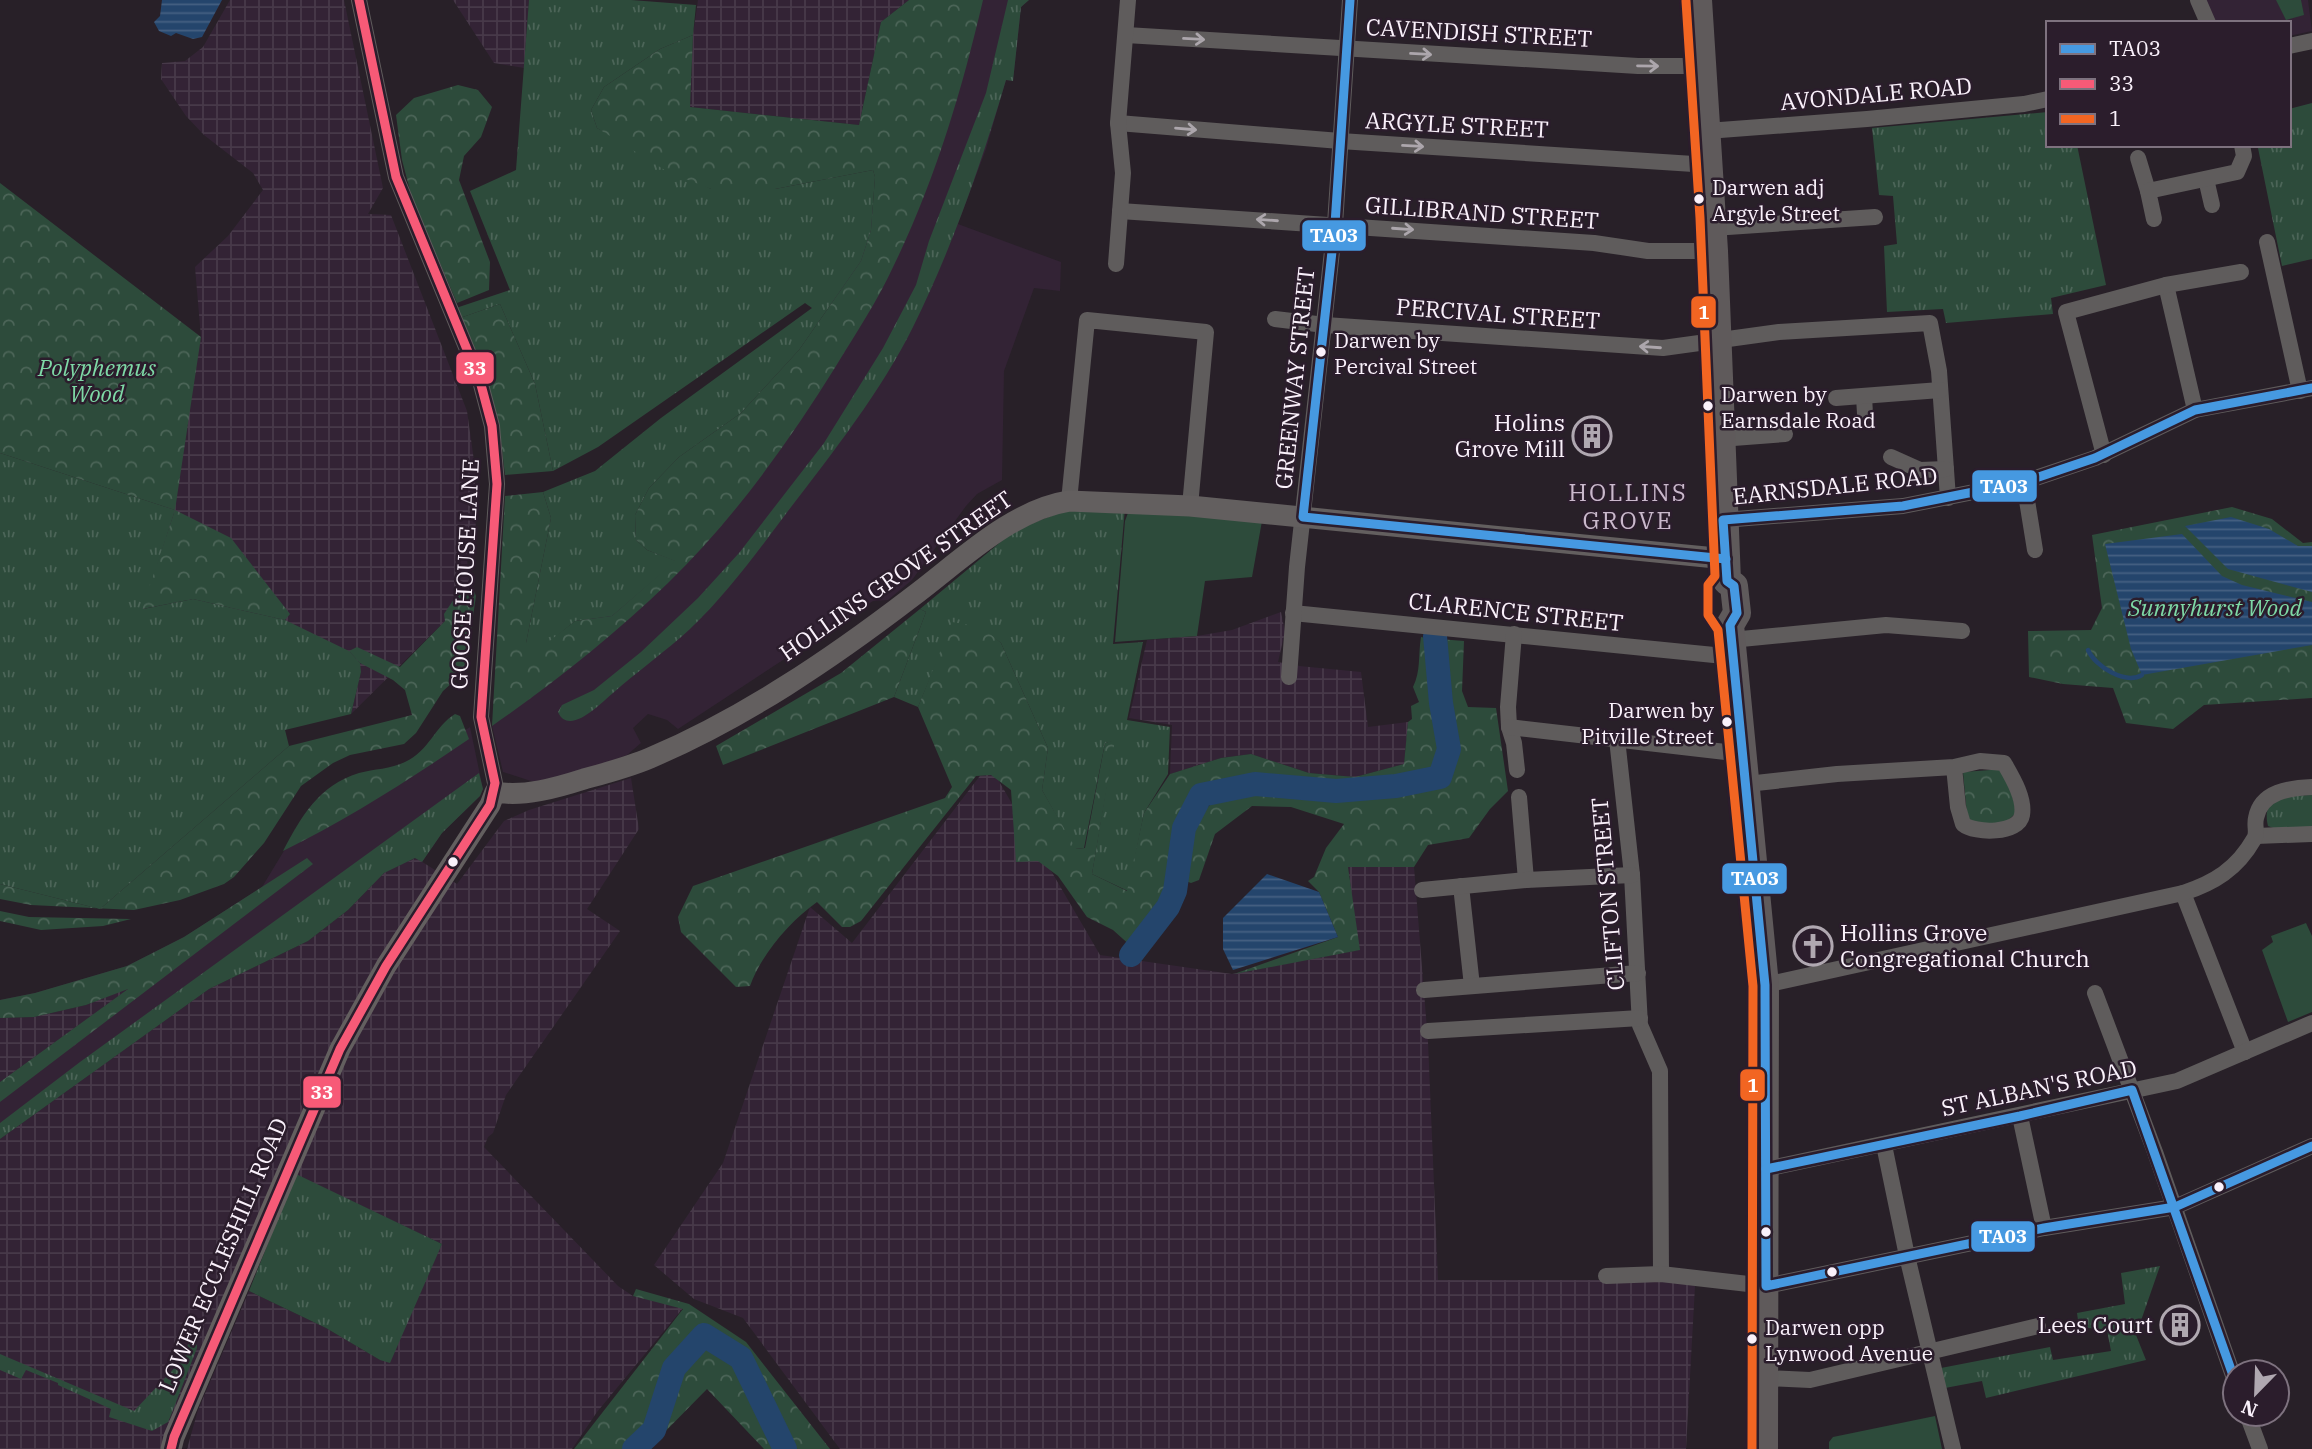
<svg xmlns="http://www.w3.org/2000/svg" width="2312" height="1449" viewBox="0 0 2312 1449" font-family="'IBM Plex Serif',serif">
<defs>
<pattern id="industrial-grid" width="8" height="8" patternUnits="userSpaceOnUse" patternTransform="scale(1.75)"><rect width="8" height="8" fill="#332335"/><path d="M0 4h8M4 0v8" fill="none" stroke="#473949"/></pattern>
<pattern id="grass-tufts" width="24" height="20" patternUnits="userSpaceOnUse" patternTransform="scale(1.75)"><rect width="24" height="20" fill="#2d4b3b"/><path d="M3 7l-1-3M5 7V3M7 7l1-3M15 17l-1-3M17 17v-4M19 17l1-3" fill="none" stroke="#4c6558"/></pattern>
<pattern id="forest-crowns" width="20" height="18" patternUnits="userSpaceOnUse" patternTransform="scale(1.75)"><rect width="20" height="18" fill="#2d4b3b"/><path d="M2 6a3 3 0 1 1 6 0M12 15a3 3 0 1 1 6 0" fill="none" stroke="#4c6558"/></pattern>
<pattern id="water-rules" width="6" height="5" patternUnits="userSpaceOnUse" patternTransform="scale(1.75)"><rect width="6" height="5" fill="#24456c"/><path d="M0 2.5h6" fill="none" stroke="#456082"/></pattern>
</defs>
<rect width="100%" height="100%" fill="#282028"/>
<g fill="#332335">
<polygon points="963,0 1029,0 1021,7 1013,81 1006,80 986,149 958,224 1061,262 1060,291 1034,288 1004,371 1002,480 977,494 966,506 912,580 888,600 873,601 678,729 667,720 648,714 633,728 641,743 627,755 586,770 534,782 503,772 492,726 493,718 782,419"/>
<polygon points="2203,0 2308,0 2312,31 2289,36 2289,23 2214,23"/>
<polygon points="470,727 483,789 480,796 442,833 422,862 415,858 209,989 0,1139 0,1082 128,989 0,1018 0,1000 35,993 127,966 184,937 262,887 313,803 406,770"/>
</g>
<g fill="url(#industrial-grid)">
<polygon points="230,0 344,0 383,188 368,214 391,215 467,411 475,468 476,554 467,557 469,589 460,590 445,621 351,714 361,672 285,620 193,599 142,609 201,337 195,267 228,236 263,190 253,173 204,135 186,116 161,79 162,63 185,61 203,47"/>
<polygon points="453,0 529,0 524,68 494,63"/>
<polygon points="698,0 909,0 881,22 859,125 690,107 693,35"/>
<polygon points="1281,612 1285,632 1278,662 1299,666 1361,672 1368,727 1408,722 1404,764 1355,777 1309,773 1251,754 1221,758 1170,774 1172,725 1129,718 1147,640 1197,636 1232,630"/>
<polygon points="989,764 1100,955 1232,974 1359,950 1348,867 1414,867 1428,1042 1438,1280 1670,1280 1695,1286 1686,1449 840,1449 743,1318 694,1299 654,1265 723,1163 810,907 852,943"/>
<polygon points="631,778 639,829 587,909 620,931 506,1095 493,1133 488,1137 484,1147 618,1286 633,1296 683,1308 597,1412 572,1449 187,1449 198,1410 249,1291 326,1328 380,1360 442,1244 288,1171 171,1449 0,1449 0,1139 209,989 308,941 348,910 384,873 416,858 457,884 504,821 529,810"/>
<polygon points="131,987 0,1082 0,1018 34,1017 86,1005"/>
</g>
<g fill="url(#grass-tufts)">
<polygon points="529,0 631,0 696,5 693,35 660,49 604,87 591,110 597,128 711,189 775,189 873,170 875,177 871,230 861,261 799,350 741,413 679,457 649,488 635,515 636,540 647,550 676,561 612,616 575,621 547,644 526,643 551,518 543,492 595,471 661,418 812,308 805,303 598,447 553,471 535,384 500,304 460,318 456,308 510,290 470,191 516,170"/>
<path d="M1008,0H1029L1021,7L1013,81L1006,80C981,165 952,248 913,327C882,390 831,455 788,511C758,551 727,594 690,629C666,651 638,671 613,693C601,703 569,737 558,712L562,705L594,690L641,652L698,598L739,553L824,443L883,348L916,285L929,241L986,93Z"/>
<polygon points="2312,103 2312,259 2282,266 2258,148 2289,145 2289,109"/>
<polygon points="2048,112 2048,145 2077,145 2106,285 2051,298 2053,314 1946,323 1943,309 1887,312 1884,246 1897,244 1893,196 1879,195 1872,128"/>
<polygon points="0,453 175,510 143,609 193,599 285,620 349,651 360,663 361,672 351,714 285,730 289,746 100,909 0,884"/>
<polygon points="1125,508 1113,644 1143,642 1127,720 1170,727 1168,774 1144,813 1128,891 1092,874 1114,741 1105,743 1084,848 1075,849 1042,790 1048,748 1001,643 981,628 953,623 918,707 894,697 926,612 920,609 1015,530 1067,510"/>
<polygon points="479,773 483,789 480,796 442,833 422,862 415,858 384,873 348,910 308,941 209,989 0,1139 0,1123 80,1062"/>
<path d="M2312,795V827L2276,829L2268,826C2260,794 2291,796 2312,795Z"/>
<polygon points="296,1174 442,1244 390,1363 380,1360 326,1328 249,1291"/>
<polygon points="2160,1266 2136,1335 2146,1360 1986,1398 1982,1381 1945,1388 1941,1368 2050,1347 2053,1360 2111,1351 2107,1330 2079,1327 2077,1313 2125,1304 2121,1273"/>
<polygon points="190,1340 197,1345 197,1348 171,1415 168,1422 152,1431 109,1417 111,1409 58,1385 58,1383 26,1370 21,1379 0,1370 0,1354 134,1411 181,1361"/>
</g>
<g fill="url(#forest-crowns)">
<path d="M909,0H983C962,90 935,181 894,265C878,300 856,333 836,366C788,443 734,519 668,583C614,635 554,683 492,726L505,496L543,492L551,518L526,643H547L575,621L612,616L675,561L647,550L636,540L635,515L649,488L679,457L741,413L799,350L861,261L871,230L875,177L873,170L775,189H711L668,172L597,128L591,110L604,87L660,49L693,35L690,107L859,125L881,22Z"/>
<polygon points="458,85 478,90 492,107 481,137 464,156 459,180 490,262 489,290 457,303 412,198 402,160 396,115 414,98"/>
<polygon points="0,183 201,337 175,510 231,538 290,614 285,620 193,599 142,609 175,510 0,453"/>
<polygon points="500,304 535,384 553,471 505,475 500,432 460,318"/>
<polygon points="2232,507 2272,519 2303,543 2312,542 2312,698 2204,705 2173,729 2126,723 2113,688 2063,684 2029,677 2028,631 2091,630 2102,608 2092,535"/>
<polygon points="469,589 474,591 476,596 466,664 463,673 443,691 416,733 404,744 350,755 333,763 301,786 264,843 234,877 224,884 180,900 134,910 31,905 0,899 0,884 100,909 289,746 412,715 405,690 393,680 360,663 349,651 357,647 400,667 445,621 444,614 460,590"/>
<polygon points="920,609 926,612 894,697 723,765 716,746 841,673"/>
<path d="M952,622L982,627L1001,643L1048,748L1042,790L1076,849L1085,848L1105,743L1115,740L1092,874L1127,891L1144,813L1170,774L1221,758L1251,754L1309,773L1355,777L1404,764L1408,722L1412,719L1411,706L1419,702L1413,687C1421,671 1418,656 1421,637L1430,639L1438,713L1445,749L1437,774L1395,782L1334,785L1256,778L1199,793L1178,829L1169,888L1163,903L1153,921L1132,947L1113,930L1087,917L1058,876L1038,861L1016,862L1011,790L991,775L976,776L861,921L850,927H842L817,902C790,921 761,955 750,986L736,987L681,932L678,917L693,886L945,798L952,787L918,707Z"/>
<path d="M1439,639L1464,641L1462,691L1468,707L1496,708L1508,791L1490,809L1469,838L1428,845L1414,867H1348L1360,950L1234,974L1338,937L1319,892L1308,881L1314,877L1326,848L1344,824L1291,807L1252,806L1215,834L1199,880L1191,883L1183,880C1188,861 1194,823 1206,809C1232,780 1302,797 1337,797C1373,797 1408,788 1442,779L1452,750Z"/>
<path d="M455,714L460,716L469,739C409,780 348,819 283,851C301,817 319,785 359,773C374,769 391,769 405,762C429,751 435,726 455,714Z"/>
<polygon points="2004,769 2017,812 2005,823 1972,824 1967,815 1963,772"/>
<polygon points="307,858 313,864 0,1102 0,1082 128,989 86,1005 34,1017 0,1018 0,1000 35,993 127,966 184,937"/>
<polygon points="0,911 29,917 131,919 103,926 41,930 0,921"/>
<polygon points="636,1289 689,1304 746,1342 830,1449 794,1449 744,1354 705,1325 669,1364 648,1428 628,1449 574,1449 683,1309 633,1296"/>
<polygon points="705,1341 737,1361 781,1449 764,1449 707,1389 648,1449 642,1449 658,1433 680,1370"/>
</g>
<g fill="#2d4b3b">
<polygon points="2276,0 2301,0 2304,15 2286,20"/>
<polygon points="1129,510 1262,521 1252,577 1205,581 1197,636 1115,642 1125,521"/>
<polygon points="2306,923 2312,936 2312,1012 2288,1022 2262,950 2273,942 2271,936"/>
<polygon points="1935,1416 1942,1449 1829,1449 1829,1442 1833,1437"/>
</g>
<g fill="url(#water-rules)">
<polygon points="162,0 222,0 202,37 193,39 176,33 171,36 159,31 154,22 160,16"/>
<polygon points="2231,517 2269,529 2298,546 2312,546 2312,592 2228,569 2185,526"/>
<polygon points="2182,534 2222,576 2242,585 2312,602 2312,645 2142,675 2131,649 2105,544"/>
<polygon points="1267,874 1319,892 1338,937 1233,970 1223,949 1223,918"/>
</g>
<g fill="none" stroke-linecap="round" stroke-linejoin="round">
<path stroke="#24456c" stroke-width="4.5" d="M2088,650C2095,666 2125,685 2142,675"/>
<g stroke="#24456c" stroke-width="24">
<polyline points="1131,955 1168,907 1175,891 1184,828 1201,795 1255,784 1336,791 1396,786 1440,777 1449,749 1441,703 1435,636"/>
<polyline points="634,1449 654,1430 674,1368 704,1335 741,1358 785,1449"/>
</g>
<g stroke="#5f5c5c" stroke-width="16">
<polyline points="359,0 396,177 480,381 492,426 497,484 481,717 495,783 495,792"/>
<polyline points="2198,0 2208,23"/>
<polyline points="1126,35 1638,66 1703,66"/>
<polyline points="2289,46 2312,41"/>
<polyline points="1118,123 1340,141 1709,165"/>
<polyline points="1707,131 1867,119 2024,104 2048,99"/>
<polyline points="2138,158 2148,191"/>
<polyline points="2206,179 2212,205"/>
<polyline points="1120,211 1594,243 1648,251 1714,251"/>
<polyline points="2154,219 2148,191 2237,172 2244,156 2242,145"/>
<polyline points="1713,228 1875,217"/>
<polyline points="2267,242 2300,391"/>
<polyline points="1116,264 1123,173 1118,123 1128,0"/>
<polyline points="2166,285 2195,410"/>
<polyline points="1275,319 1325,325 1663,348 1779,332 1930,323 1939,371 1948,498"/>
<polyline points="1864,396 1865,414"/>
<polyline points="1836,398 1940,390"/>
<polyline points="1720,439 1785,434"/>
<polyline points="2104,455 2066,312 2166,285 2241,272"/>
<polyline points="1891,457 1920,470 1946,469"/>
<polyline points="2024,482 2035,550"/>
<polyline points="1069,501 1087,320 1206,332 1190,506"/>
<polyline points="1723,520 1903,506 2024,482 2095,458 2195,410 2312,388"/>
<polyline points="1293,613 1734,657"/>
<polyline points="1514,634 1508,707 1509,727 1514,743 1517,770"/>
<polyline points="1731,640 1886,625 1962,631"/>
<polyline points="1289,677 1297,567 1335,224 1350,0"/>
<polyline points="1509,727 1743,754"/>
<polyline points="1617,739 1632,875 1640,1025 1660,1071 1661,1274"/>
<path d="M1747,784L1837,774L1954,767L1980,761L2004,763C2012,777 2025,798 2022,815C2019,834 1975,834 1963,824L1958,807L1954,767"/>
<polyline points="1519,797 1526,880"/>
<polyline points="2256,836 2312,834"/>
<polyline points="1461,886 1472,986"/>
<polyline points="1422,890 1526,880 1632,875"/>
<polyline points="2183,893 2245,1052"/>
<path d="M1765,985L2183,893C2214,883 2237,869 2254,839C2258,833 2254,826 2256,818C2261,791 2290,788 2312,787"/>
<polyline points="1424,990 1638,973"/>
<polyline points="2095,993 2155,1152 2235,1381"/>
<polyline points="1428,1031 1640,1018"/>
<polyline points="2020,1116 2044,1228"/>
<polyline points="1884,1145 1907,1256 1953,1449"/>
<polyline points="1766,1169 2177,1081 2312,1023"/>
<polyline points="1606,1276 1661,1274 1766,1286 2044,1228 2175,1207 2312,1146"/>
<polyline points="1765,1378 1810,1380 2038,1326"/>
<polyline points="2247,1414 2260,1449"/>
</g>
<path stroke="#635f5f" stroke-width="21" d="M171,1449L174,1437L340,1049L386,966L490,805L495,792C524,797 556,788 584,779C606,773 629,767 650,758C744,718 831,659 912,597C959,562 1011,510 1069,501L1190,506L1726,559"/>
<polyline stroke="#5f5a5b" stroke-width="28" points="1698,0 1714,251 1727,581 1734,586 1737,613 1730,625 1765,985 1764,1449"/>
<g stroke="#2b1d2c" stroke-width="14">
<g id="bus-1">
<polyline points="1350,0 1335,224 1303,517 1726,559"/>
<polyline points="2312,388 2195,410 2095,458 2024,482 1903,506 1723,520 1727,581 1734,586 1737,613 1730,625 1765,985 1766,1286 2044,1228 2175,1207 2312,1146"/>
<polyline points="1766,1169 2020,1116 2132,1090 2235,1381"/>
</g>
</g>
<g stroke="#2b1d2c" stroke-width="14">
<polyline id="bus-2" points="171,1449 174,1437 340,1049 386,966 490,805 495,783 481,717 497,484 492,426 480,381 396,177 359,0"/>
</g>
<g stroke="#2b1d2c" stroke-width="14">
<polyline id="bus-3" points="1686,1 1700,218 1715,576 1708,585 1708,615 1718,630 1753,986 1752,1449"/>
</g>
<use href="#bus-1" stroke="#4699e1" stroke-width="9"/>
<use href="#bus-2" stroke="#f75a77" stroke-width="9"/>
<use href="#bus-3" stroke="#f26522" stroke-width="9"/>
</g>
<defs><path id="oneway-shaft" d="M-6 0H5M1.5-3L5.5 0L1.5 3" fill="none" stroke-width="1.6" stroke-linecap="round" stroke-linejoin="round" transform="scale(1.75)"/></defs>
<g stroke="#aca6ac">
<use href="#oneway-shaft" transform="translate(1194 39) rotate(3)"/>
<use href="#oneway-shaft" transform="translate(1421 54) rotate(3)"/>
<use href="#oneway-shaft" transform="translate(1648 66) rotate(1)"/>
<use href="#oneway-shaft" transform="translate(1186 129) rotate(5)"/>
<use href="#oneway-shaft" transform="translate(1413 146) rotate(3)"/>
<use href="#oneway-shaft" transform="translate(1267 220) rotate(-176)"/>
<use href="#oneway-shaft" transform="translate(1403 229) rotate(4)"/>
<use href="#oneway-shaft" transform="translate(1650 347) rotate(-176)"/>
</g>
<defs>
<g id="building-ring" transform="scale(2.0125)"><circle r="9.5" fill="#2b1d2c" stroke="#b0a8b1" stroke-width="1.5"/><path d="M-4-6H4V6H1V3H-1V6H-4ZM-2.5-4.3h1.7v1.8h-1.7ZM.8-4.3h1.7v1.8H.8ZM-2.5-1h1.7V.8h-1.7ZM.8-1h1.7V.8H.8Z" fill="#b0a8b1"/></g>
<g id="church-ring" transform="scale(2.0125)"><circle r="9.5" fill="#2b1d2c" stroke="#b0a8b1" stroke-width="1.5"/><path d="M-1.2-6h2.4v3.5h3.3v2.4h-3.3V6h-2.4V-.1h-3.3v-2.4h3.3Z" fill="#b0a8b1"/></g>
</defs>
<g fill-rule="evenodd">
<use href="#building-ring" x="1592" y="436"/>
<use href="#church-ring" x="1813" y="946"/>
<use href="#building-ring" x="2180" y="1325"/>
</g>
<g fill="#faf1fb" stroke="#2b1d2c" stroke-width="2.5">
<circle cx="1699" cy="199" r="6"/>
<circle cx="1321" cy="352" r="6"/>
<circle cx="1708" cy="406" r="6"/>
<circle cx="1727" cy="722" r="6"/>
<circle cx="453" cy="862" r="6"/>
<circle cx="2219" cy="1187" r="6"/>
<circle cx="1766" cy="1232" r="6"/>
<circle cx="1832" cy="1272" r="6"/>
<circle cx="1752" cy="1339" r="6"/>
</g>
<g text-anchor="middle" stroke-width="5" stroke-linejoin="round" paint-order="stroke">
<g font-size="21" fill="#faf1fb" stroke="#2b1d2c" text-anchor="start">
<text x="1712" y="195">Darwen adj<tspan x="1712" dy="26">Argyle Street</tspan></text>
<text x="1334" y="348">Darwen by<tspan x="1334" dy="26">Percival Street</tspan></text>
<text x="1721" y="402">Darwen by<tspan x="1721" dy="26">Earnsdale Road</tspan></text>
<text x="1714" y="718" text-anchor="end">Darwen by<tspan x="1714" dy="26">Pitville Street</tspan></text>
<text x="1765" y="1335">Darwen opp<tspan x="1765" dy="26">Lynwood Avenue</tspan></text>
</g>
<g font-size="23" fill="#faf1fb" stroke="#2b1d2c">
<text transform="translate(1479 33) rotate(3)" y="8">CAVENDISH STREET</text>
<text transform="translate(1876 94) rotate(-5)" y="8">AVONDALE ROAD</text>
<text transform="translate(1457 125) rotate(3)" y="8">ARGYLE STREET</text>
<text transform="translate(1482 213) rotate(4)" y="8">GILLIBRAND STREET</text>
<text transform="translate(1498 314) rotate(4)" y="8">PERCIVAL STREET</text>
<text transform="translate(1295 378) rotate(-84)" y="8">GREENWAY STREET</text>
<text transform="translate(1835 486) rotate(-6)" y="8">EARNSDALE ROAD</text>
<text transform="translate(465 574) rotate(-87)" y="8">GOOSE HOUSE LANE</text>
<text transform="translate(896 576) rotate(-35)" y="8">HOLLINS GROVE STREET</text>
<text transform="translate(1516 612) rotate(6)" y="8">CLARENCE STREET</text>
<text transform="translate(1608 894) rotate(-95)" y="8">CLIFTON STREET</text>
<text transform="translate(2039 1088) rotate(-12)" y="8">ST ALBAN'S ROAD</text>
<text transform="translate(223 1255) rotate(-67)" y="8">LOWER ECCLESHILL ROAD</text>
</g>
<g font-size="23" font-style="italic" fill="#7ed9a6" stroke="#2b1d2c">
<text x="97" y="376">Polyphemus<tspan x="97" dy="26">Wood</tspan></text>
<text x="2215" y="616">Sunnyhurst Wood</text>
</g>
<g font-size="23" fill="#faf1fb" stroke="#2b1d2c" text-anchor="end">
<text x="1565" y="431">Holins<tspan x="1565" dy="26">Grove Mill</tspan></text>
<text x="1840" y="941" text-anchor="start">Hollins Grove<tspan x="1840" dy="26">Congregational Church</tspan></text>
<text x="2153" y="1333">Lees Court</text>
</g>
<g font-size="24" letter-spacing="2" fill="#cab9cc" stroke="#2b1d2c">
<text x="1628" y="501">HOLLINS<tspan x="1628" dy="28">GROVE</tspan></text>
</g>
</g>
<g stroke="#2b1d2c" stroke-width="2.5">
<rect x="1301" y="219" width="66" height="33" rx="7" fill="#4699e1"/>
<rect x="1690" y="295" width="27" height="34" rx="7" fill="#f26522"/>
<rect x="455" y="351" width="40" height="34" rx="7" fill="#f75a77"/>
<rect x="1971" y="469" width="67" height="34" rx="7" fill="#4699e1"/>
<rect x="1721" y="862" width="67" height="33" rx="7" fill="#4699e1"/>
<rect x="1739" y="1068" width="27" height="34" rx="7" fill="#f26522"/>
<rect x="302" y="1075" width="40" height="34" rx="7" fill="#f75a77"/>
<rect x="1970" y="1220" width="66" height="33" rx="7" fill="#4699e1"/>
</g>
<g font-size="19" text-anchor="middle" font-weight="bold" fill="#fff">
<text x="1334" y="242">TA03</text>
<text x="1704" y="319">1</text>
<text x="475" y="375">33</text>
<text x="2004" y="493">TA03</text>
<text x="1755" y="885">TA03</text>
<text x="1753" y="1092">1</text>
<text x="322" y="1099">33</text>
<text x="2003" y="1243">TA03</text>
</g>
<rect x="2046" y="21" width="245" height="126" fill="#2b1d2c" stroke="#7e727f" stroke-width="2"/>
<rect x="2060" y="44" width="35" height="10" fill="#4699e1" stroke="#7e727f" stroke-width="2"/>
<text x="2109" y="56" font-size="21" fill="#faf1fb">TA03</text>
<rect x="2060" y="79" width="35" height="10" fill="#f75a77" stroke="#7e727f" stroke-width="2"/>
<text x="2109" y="91" font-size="21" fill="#faf1fb">33</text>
<rect x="2060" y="114" width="35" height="10" fill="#f26522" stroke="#7e727f" stroke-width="2"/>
<text x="2109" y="126" font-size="21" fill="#faf1fb">1</text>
<g transform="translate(2256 1393) rotate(203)"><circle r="33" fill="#2b1d2c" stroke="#7e727f" stroke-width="2"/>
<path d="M0-5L12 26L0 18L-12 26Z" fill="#b0a8b1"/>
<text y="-10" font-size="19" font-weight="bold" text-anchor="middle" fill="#faf1fb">N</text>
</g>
</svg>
